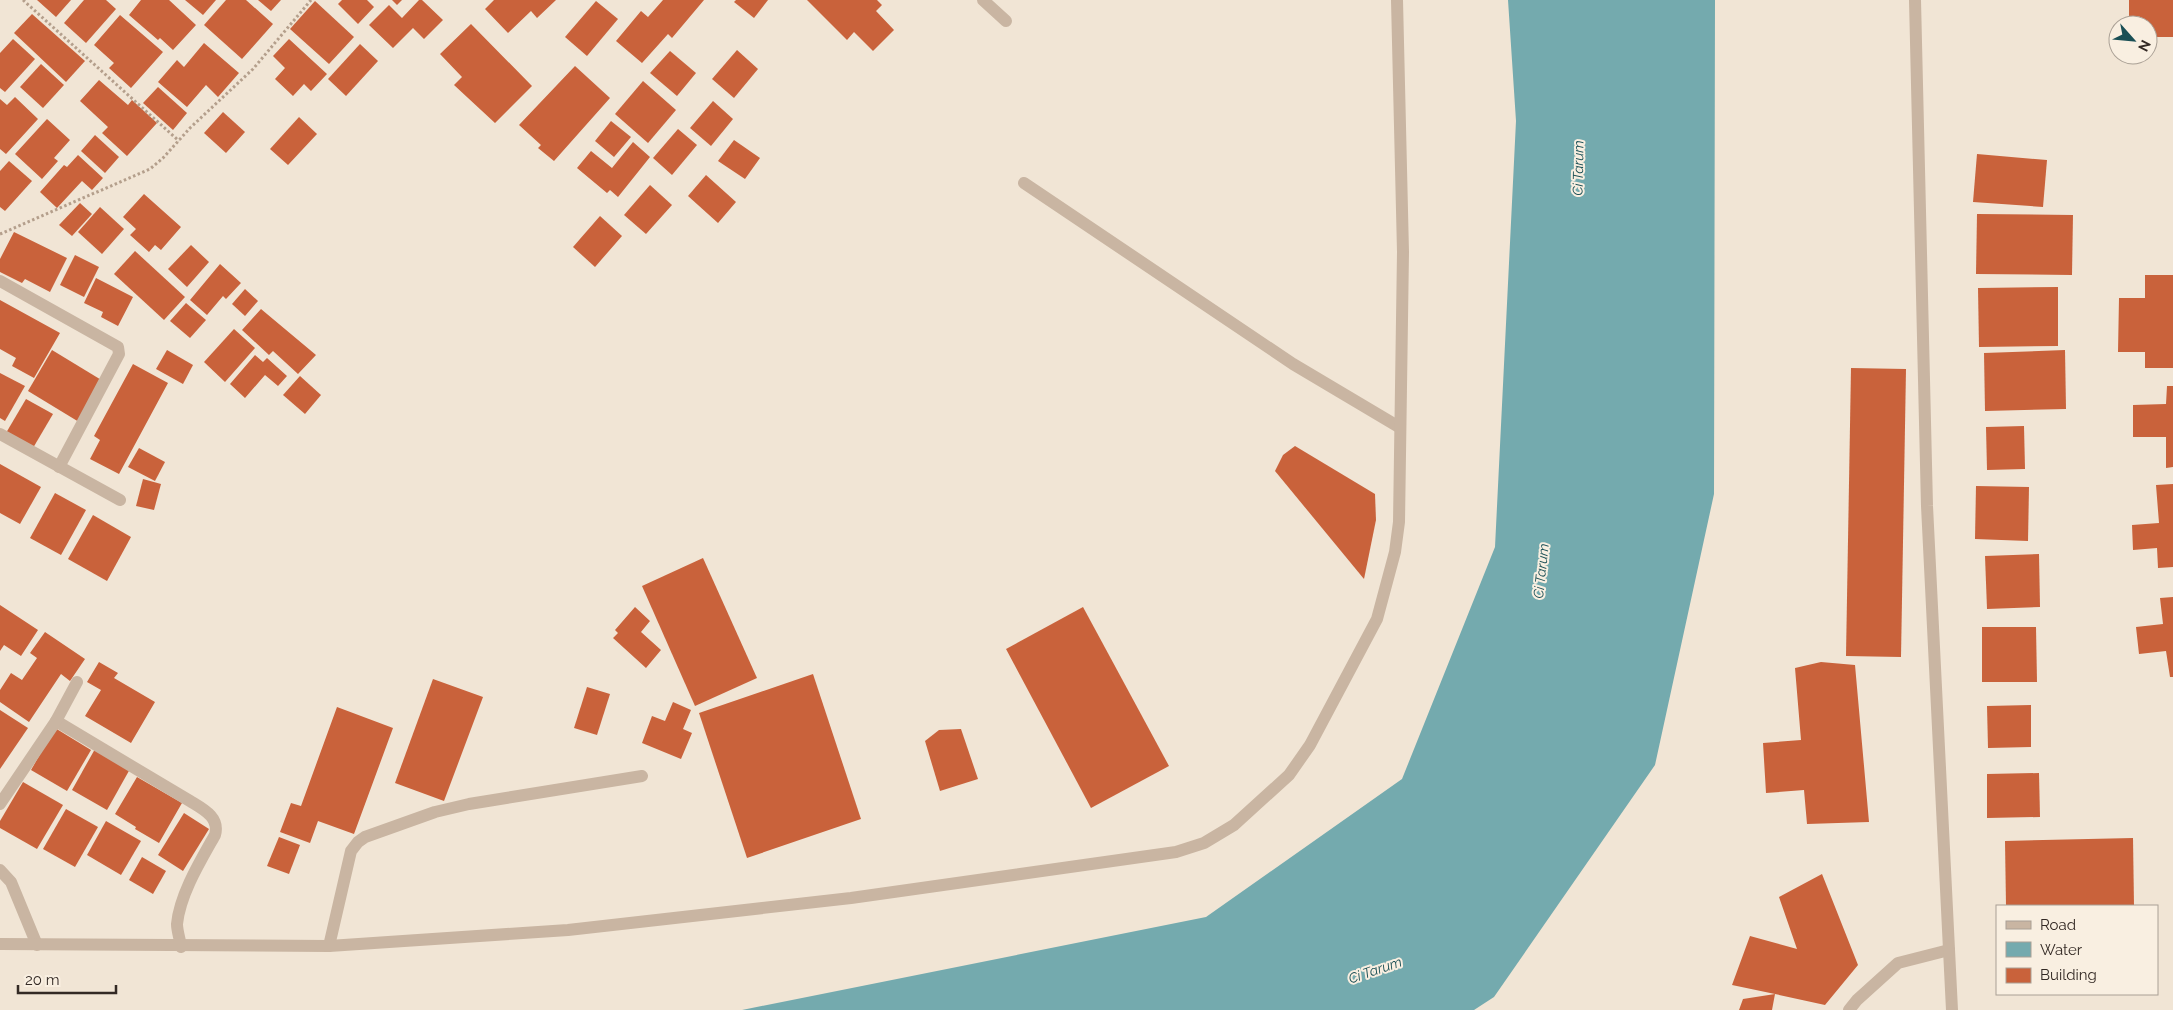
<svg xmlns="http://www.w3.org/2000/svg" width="2173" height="1010" viewBox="0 0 2173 1010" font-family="Raleway,sans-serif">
<rect width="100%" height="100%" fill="#f1e5d5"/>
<polygon fill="#74aaae" points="1508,0 1715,0 1714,494 1655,765 1494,997 1474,1010 742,1010 1206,917 1402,779 1495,547 1516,121"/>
<g fill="#c9623b">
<polygon points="37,0 71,0 56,17"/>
<polygon points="84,0 106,0 116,9 86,43 64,23"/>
<polygon points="141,0 169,0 196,25 173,50 160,38 158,40 129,15"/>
<polygon points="185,0 216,0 203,15"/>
<polygon points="226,0 246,0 273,24 242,59 204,25"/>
<polygon points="258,0 281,0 271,11"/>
<polygon points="342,0 367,0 374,7 358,24 338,4"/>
<polygon points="392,0 402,0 397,5"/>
<polygon points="419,0 422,0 443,20 424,39 413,28 393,48 369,25 389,5 402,18"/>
<polygon points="494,0 556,0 537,18 531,11 508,33 485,9"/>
<polygon points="663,0 704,0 672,38 668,34 642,63 616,41 641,11 648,17"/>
<polygon points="736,0 768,0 754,18 734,2"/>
<polygon points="807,0 877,0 882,5 876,11 894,30 873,51 854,32 847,40"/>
<polygon points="2129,0 2173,0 2173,37 2148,37 2148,25 2129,25"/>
<polygon points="315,1 354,37 329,64 290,29"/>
<polygon points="596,1 618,19 587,56 565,37"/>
<polygon points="32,14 85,61 66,82 14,33"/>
<polygon points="120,15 163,52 131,88 109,68 114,63 94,45"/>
<polygon points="471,24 532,86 495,123 454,85 462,77 440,54"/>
<polygon points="13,39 35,59 5,92 0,88 0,53"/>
<polygon points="289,39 327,74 311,91 304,84 293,96 275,79 285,68 273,56"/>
<polygon points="204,43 239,73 218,97 206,85 187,107 158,82 177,60 184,67"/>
<polygon points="360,44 378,61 346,96 328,79"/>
<polygon points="737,50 758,69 734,98 712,79"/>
<polygon points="670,51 696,73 677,96 650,73"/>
<polygon points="41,64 64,85 43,108 20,87"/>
<polygon points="575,66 610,98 554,161 538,148 541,145 519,125"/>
<polygon points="99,80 128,105 132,100 157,123 127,156 102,133 108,127 80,101"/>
<polygon points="643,81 676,110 648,143 615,114"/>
<polygon points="158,87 187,113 173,130 143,103"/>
<polygon points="15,97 38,119 6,154 0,149 0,99 7,105"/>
<polygon points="713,101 733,119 711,146 690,128"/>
<polygon points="223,112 245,132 226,153 204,133"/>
<polygon points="299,117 317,134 288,165 270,149"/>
<polygon points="47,119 70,140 54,158 58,161 42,179 15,154"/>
<polygon points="611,121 631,137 614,157 595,141"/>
<polygon points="678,129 697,145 672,175 653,158"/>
<polygon points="95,135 119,157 105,173 81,151"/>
<polygon points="734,140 760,158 745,179 718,161"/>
<polygon points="633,142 650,157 618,197 610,190 607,193 577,168 591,151 612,168"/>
<polygon points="1977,154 2047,160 2043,207 1973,202"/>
<polygon points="78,155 103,178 92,190 82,181 57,208 40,192 64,165 67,167"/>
<polygon points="9,161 32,181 5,211 0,207 0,171"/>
<polygon points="706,175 736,202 718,223 688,196"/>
<polygon points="650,185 672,205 646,234 624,215"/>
<polygon points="144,194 181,227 161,250 155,245 149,252 130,235 136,229 123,217"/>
<polygon points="80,203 92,214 72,236 59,225"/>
<polygon points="100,207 124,229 102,254 78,232"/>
<polygon points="1977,214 2073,215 2072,275 1976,274"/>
<polygon points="600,216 622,236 595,267 573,247"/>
<polygon points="14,232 67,258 50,292 25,279 22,283 0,272 0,259"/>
<polygon points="191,245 209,262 187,287 168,269"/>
<polygon points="135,251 185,297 164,320 114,274"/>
<polygon points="75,255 99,267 84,297 60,285"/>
<polygon points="220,264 241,283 226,299 223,296 207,315 190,300"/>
<polygon points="2145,275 2173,275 2173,368 2145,368 2145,352 2118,352 2119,298 2145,298"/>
<polygon points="96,278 133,297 118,326 101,317 103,312 84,303"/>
<polygon points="2058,287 2058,346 1979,347 1978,288"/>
<polygon points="245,289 258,301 245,316 232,304"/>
<polygon points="0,300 60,333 34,378 12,366 16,358 0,349"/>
<polygon points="186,303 206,320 190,338 170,321"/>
<polygon points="261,309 316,355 298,374 273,351 269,355 242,330"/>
<polygon points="234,329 255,348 225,382 204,362"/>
<polygon points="52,350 103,381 79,422 28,391"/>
<polygon points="167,350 193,365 183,384 156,369"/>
<polygon points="2065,350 2066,409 1985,411 1984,353"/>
<polygon points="255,355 263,362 267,358 287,376 278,386 265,375 245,398 230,384"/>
<polygon points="133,364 168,383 119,474 90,459 100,440 94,436"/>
<polygon points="1851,368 1906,369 1901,657 1846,656"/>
<polygon points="0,373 25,386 5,421 0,418"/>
<polygon points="300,376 321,395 305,414 283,395"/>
<polygon points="2167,386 2173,386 2173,467 2166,468 2166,437 2133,437 2133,405 2166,404"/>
<polygon points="26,399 53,414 33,448 6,433"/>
<polygon points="2024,426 2025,469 1987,470 1986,427"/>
<polygon points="1295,446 1375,494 1376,520 1364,579 1275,471 1283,455"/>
<polygon points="139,448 165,462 155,481 128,467"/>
<polygon points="0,464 41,487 20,524 0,513"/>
<polygon points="143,479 161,484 154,510 136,506"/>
<polygon points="2173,484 2173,567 2158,568 2157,548 2133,550 2132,525 2159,523 2156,485"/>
<polygon points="1976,486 2029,487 2028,541 1975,539"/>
<polygon points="55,493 86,510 61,555 30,538"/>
<polygon points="93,515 131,537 107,581 68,559"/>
<polygon points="2039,554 2040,607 1987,609 1985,556"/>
<polygon points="703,558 757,678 695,706 642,586"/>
<polygon points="2173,597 2173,677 2170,677 2166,651 2139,654 2136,627 2163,624 2160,598"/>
<polygon points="0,605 38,630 21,656 4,645 0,651"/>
<polygon points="635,607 650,621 641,632 661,650 646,668 613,638 618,633 615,630"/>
<polygon points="1083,607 1169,766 1091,808 1006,649"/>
<polygon points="1982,627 2036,627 2037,682 1982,682"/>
<polygon points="45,632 85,659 70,681 61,674 29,722 0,702 0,690 11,673 22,680 37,658 30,653"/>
<polygon points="99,662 118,673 114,678 155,702 131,743 85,716 101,690 87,682"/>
<polygon points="1821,662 1855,665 1869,822 1807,824 1804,790 1766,793 1763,743 1801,740 1795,668"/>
<polygon points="813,674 861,819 747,858 699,713"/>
<polygon points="433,679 483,697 444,801 395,783"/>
<polygon points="587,687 610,694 597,735 574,728"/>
<polygon points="673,702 691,710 683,729 692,733 681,759 642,743 652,716 665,721"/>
<polygon points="2031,705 2031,747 1988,748 1987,706"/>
<polygon points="337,707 393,728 354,834 318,821 310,843 280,832 291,803 301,806"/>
<polygon points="0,710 28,728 0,769"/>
<polygon points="55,728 91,750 67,791 31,770"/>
<polygon points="961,729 978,779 940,791 925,741 939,730"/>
<polygon points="95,749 130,769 107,810 72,790"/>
<polygon points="2039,773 2040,817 1987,818 1987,774"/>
<polygon points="137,777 182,803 159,843 135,829 136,827 115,814"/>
<polygon points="23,782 63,805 37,849 0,828 0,821"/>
<polygon points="66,809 98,827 75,867 43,849"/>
<polygon points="184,813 209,829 183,871 158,855"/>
<polygon points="106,821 141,841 121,875 87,855"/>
<polygon points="279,837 300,845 289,874 267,866"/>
<polygon points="2133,838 2134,906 2006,906 2005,841"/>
<polygon points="142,857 166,871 153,894 129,880"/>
<polygon points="1822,874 1858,965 1825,1005 1775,994 1772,1010 1739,1010 1743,999 1775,994 1732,985 1750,936 1797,949 1779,897"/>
</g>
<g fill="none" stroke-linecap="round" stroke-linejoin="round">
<g stroke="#b49f8c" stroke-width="3" stroke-dasharray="2.5 2.5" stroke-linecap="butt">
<polyline points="23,0 179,141"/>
<polyline points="0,234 150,169 163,158 190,128 253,69 311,0"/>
</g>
<g stroke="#c9b5a2" stroke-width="12">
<polyline points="329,946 351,851 358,842 365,837 435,812 469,804 642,776"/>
<polyline points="1849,1010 1857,1000 1898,963 1949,950"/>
</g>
<g stroke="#c9b5a2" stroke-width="12">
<polyline points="983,0 1006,21"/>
<polyline points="1915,0 1927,506 1952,1010"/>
<polyline points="1024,183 1293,364 1399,427"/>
<polyline points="0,281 118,347 119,354 59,467"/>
<polyline points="0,434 120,500"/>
<path d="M56,721L190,801C203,809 220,817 215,835C201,860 180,894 177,924C177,931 180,939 181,947"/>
<polyline points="0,804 56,721 77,682"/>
<polyline points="0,870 11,882 37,945"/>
<polyline points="0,944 329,946 568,930 851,898 1176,852 1204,843 1234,825 1289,775 1310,745 1377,619 1395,552 1399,522 1403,252 1397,0"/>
</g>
</g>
<g text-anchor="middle" stroke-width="4" stroke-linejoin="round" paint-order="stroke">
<g font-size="14" font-style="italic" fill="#1a4f55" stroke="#f9efe1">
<text transform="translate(1578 168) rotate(-89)" y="5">Ci Tarum</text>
<text transform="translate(1541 571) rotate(-84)" y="5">Ci Tarum</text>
<text transform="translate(1375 970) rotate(-19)" y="5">Ci Tarum</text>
</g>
</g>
<rect x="1996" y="905" width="162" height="90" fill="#f9efe1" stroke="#aaa095"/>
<rect x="2006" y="921" width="25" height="8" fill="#c9b5a2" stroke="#aaa095"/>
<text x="2040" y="930" font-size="15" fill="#332924">Road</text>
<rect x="2006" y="942" width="25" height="15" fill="#74aaae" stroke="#aaa095"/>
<text x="2040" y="955" font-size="15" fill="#332924">Water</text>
<rect x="2006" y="968" width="25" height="15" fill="#c9623b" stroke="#aaa095"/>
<text x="2040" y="980" font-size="15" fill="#332924">Building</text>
<g transform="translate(2133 40) rotate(117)"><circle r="24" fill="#f9efe1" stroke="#aaa095"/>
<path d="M0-4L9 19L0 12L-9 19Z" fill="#1a4f55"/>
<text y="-8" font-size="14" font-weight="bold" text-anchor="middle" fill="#332924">N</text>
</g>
<path d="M18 985v8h98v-8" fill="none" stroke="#332924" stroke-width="2.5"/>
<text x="25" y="985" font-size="15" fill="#332924" stroke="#f9efe1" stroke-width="4" paint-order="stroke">20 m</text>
</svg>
